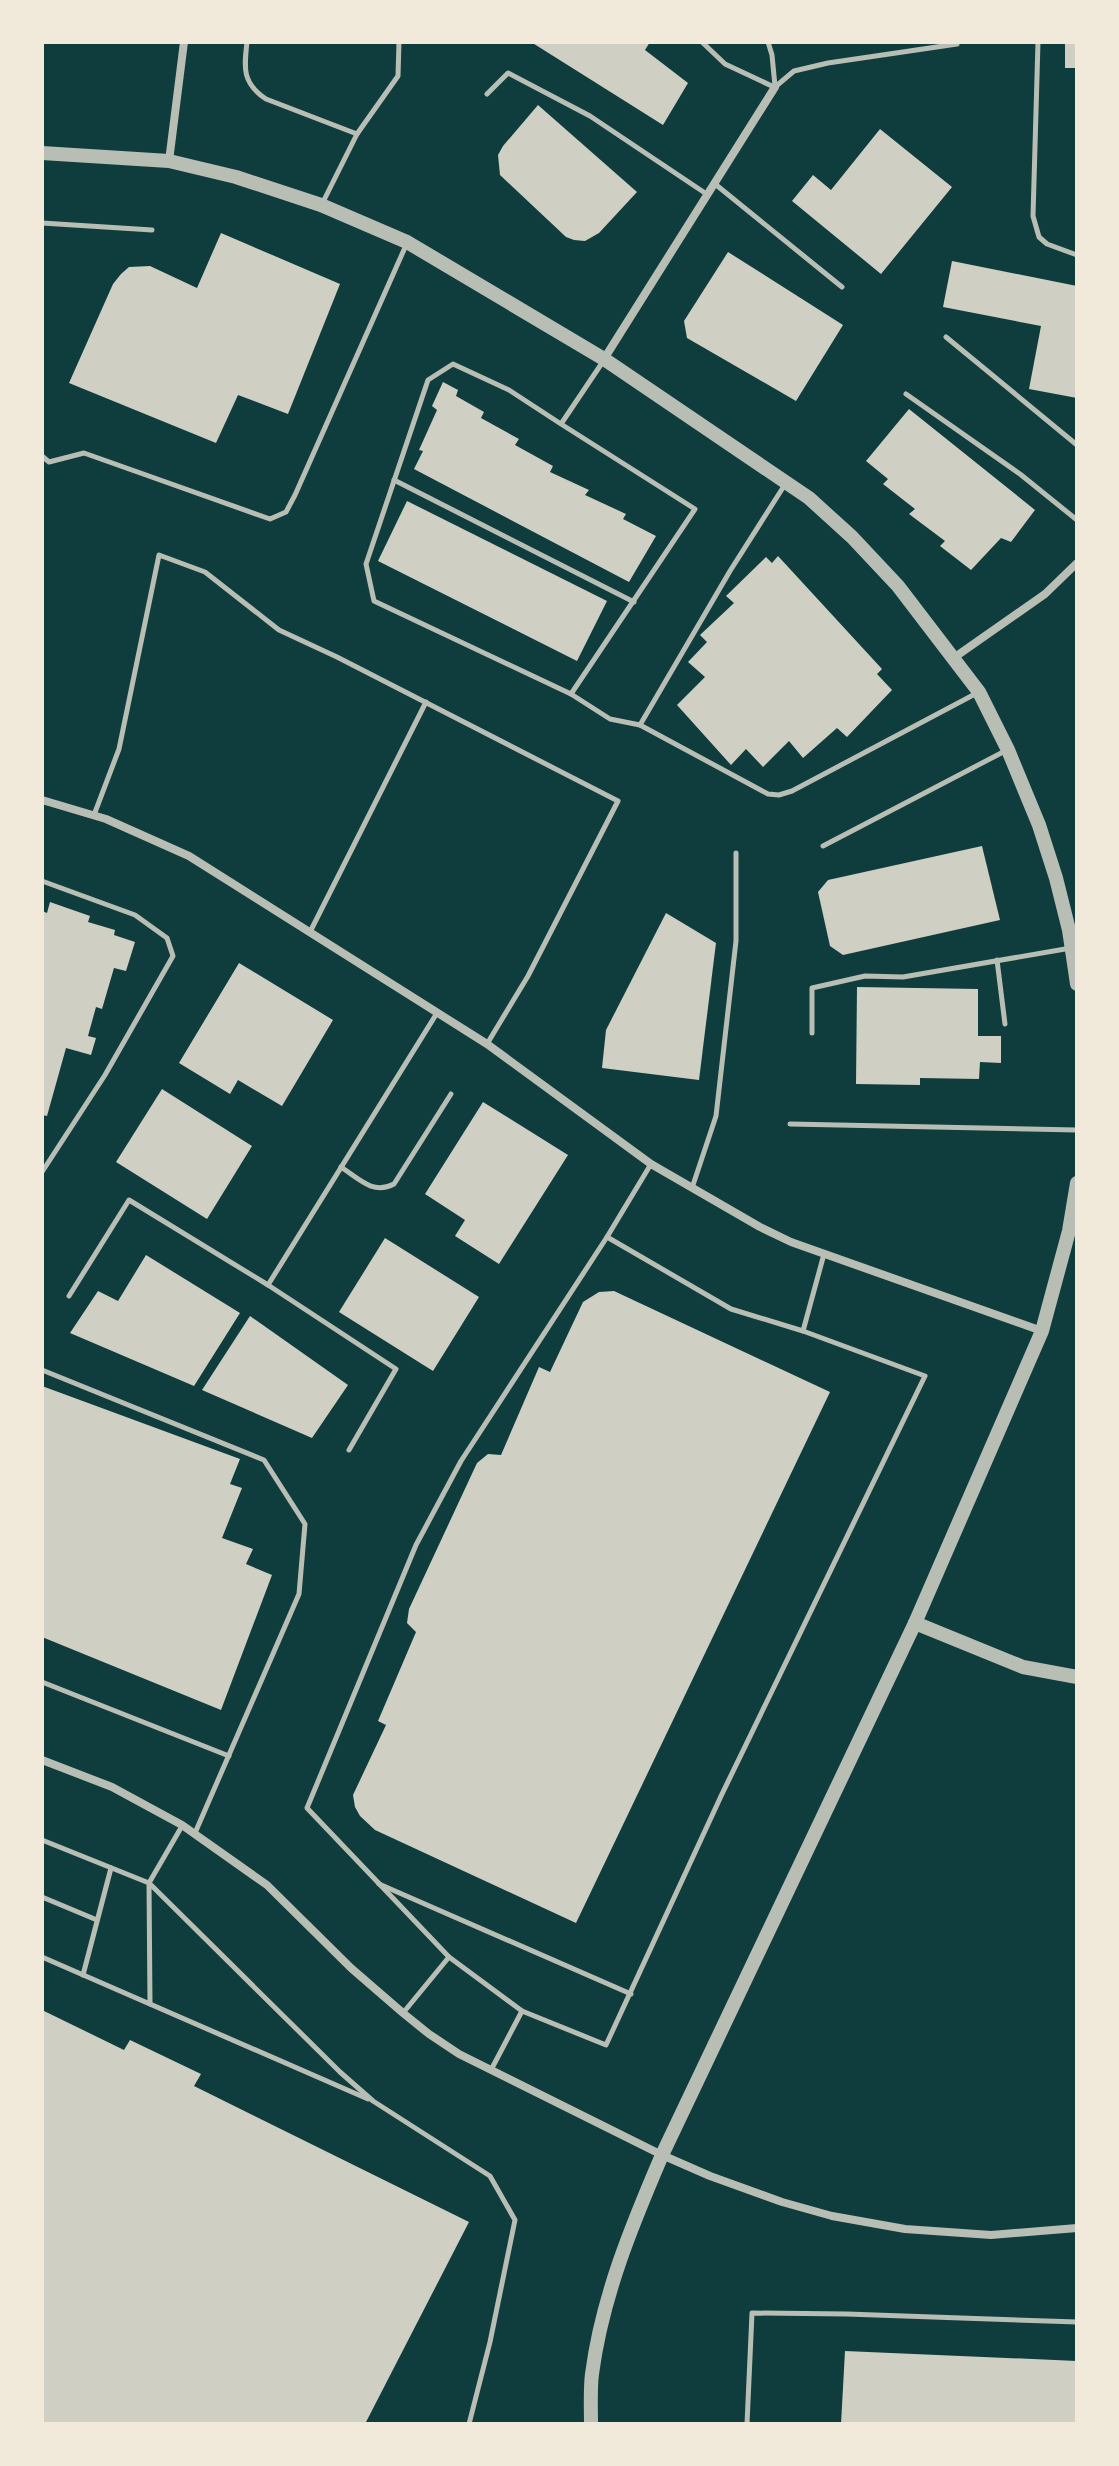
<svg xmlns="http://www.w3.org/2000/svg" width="1119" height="2466" viewBox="0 0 1119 2466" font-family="Lato,sans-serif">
<rect width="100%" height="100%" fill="#0f3d3e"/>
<g fill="#cfcfc3">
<polygon points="531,42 650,42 645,50 688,83 663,125"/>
<rect x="1065" y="42" width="12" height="26"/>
<polygon points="538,105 637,192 599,233 585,241 574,240 566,237 500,175 498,155 503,146"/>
<polygon points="880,129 952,187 881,274 792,201 813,175 831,190"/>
<polygon points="221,233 340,284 288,414 238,395 216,443 69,383 113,284 121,274 129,267 150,266 197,288"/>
<polygon points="728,252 843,325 796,401 687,338 684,321"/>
<polygon points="952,261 1077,286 1077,398 1029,389 1041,326 943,307"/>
<polygon points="443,382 458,390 456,396 484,412 481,418 519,439 515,445 553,466 550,472 589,490 585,495 626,514 623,519 656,536 629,582 414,469 423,451 419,450 437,410 432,406"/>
<polygon points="909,409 1035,510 1011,542 1001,538 971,570 940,546 945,541 909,514 915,509 883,484 888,479 866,461"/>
<polygon points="407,501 607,601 577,661 378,561"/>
<polygon points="778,556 882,669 877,674 892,690 847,737 837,728 803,758 789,741 763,767 746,749 731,765 677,705 705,677 688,662 707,642 700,635 734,603 726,596 766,557 772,563"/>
<polygon points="982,846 1000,920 843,955 830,946 818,892 828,880"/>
<polygon points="50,902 90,916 88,922 115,930 114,935 135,942 126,971 114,968 102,1009 96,1007 88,1036 96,1038 91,1055 66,1048 47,1116 42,1115 42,911 47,913"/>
<polygon points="666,913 716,943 699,1080 602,1068 606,1030"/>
<polygon points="239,963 333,1020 282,1106 238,1080 230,1094 179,1063"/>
<polygon points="857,987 978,989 978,1036 1001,1036 1001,1063 980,1062 979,1079 920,1078 920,1085 856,1084"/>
<polygon points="162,1089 252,1146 207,1219 116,1162"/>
<polygon points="483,1102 568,1155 499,1264 455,1236 465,1220 425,1194"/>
<polygon points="385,1238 479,1297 433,1371 339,1312"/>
<polygon points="146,1255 240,1313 194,1386 70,1333 98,1291 118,1301"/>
<polygon points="614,1291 830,1392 576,1923 375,1830 360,1816 355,1807 353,1795 386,1725 378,1721 416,1632 407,1623 409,1609 477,1463 488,1454 501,1455 539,1367 550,1372 583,1302 599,1292"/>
<polygon points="250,1316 348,1385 312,1438 202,1390"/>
<polygon points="42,1386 240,1459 230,1484 242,1488 222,1538 253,1549 246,1564 272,1575 221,1710 42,1637"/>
<polygon points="42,2010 124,2050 130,2040 201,2074 194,2086 469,2222 365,2424 42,2424"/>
<polygon points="845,2351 1077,2361 1077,2424 841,2424"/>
</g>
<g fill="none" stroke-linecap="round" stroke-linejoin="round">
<g stroke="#b8beb3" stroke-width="5">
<path d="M247,42C244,68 242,83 266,99L357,134"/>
<polyline points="702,42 725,64 774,87"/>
<polyline points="768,42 772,55 775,86"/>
<polyline points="1038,42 1033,216 1039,237 1047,244 1077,255"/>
<polyline points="775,87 794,71 828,63 957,44"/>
<polyline points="487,94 508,73 590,116 708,195"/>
<polyline points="715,184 842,287"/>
<polyline points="322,204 357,134 398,76 399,42"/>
<polyline points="42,223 152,230"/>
<polyline points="946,337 1077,445"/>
<polyline points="906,394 1020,474 1077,520"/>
<polyline points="561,424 509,390 453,364 428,380 366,564 374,601 571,694 695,509 561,424 604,360"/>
<polyline points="42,456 49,462 84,453 270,519 286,512 295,495 407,243"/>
<polyline points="394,480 634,602"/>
<polyline points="784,486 730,571 640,725 768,794 779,795 792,791 977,693"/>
<polyline points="571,694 610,719 640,725"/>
<polyline points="94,815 119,749 159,555 205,572 279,630 337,657 618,801 528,976 487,1044"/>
<polyline points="823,846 1007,750"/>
<polyline points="42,881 135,915 167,938 173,956 105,1075 42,1172"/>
<polyline points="310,932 426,702"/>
<polyline points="997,960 1005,1024"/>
<polyline points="812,1033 812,988 865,976 903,977 1071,948"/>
<polyline points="790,1124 1077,1130"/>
<polyline points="651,1164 607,1237 461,1461 416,1545 307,1808 449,1957 522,2011 606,2045 722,1794 925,1376 803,1331 824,1254"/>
<path d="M341,1167C359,1179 373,1195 394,1184L451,1094"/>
<polyline points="692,1188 716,1116 736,941 736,853"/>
<polyline points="607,1237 731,1309 803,1331"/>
<polyline points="268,1285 437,1013"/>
<polyline points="69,1296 129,1200 268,1285 396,1369 349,1450"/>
<polyline points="42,1370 264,1460 305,1524 299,1594 195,1833"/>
<polyline points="42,1682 229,1756"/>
<polyline points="182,1826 149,1883 340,2072 373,2101 490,2176 515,2220 490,2342 469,2424"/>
<polyline points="42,1840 149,1883 150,2004"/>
<polyline points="379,1884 631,1994"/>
<polyline points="42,1897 97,1920"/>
<polyline points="42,1957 368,2099"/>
<polyline points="83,1975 111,1868"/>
<polyline points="403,2013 449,1957"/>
<polyline points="491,2070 522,2011"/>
<polyline points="747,2424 752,2313 847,2314 1077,2322"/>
</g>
<g stroke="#b8beb3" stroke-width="8">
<polyline points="169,161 184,42"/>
<polyline points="604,359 775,87"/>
<polyline points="955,657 1045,594 1077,563"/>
<polyline points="42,800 106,819 189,856 487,1044 651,1164 760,1227 791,1242 1042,1331"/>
<polyline points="42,1760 112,1787 182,1825 267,1885 351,1968 403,2013 429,2034 459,2054 662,2155 710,2176 782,2202 832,2216 905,2229 991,2235 1077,2228"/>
</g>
<g stroke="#b8beb3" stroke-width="14">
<polyline points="42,153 169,161 236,177 321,205 407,242 604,359 809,498 852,537 898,586 979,692 1008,750 1039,825 1056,878 1069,930 1077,984"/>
<polyline points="915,1623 1023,1667 1077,1677"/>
<path d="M591,2424C591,2408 590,2390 592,2374C602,2297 632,2225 662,2155L915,1623L1042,1331L1069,1231L1077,1183"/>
</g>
</g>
<rect width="1119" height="2466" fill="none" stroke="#f1e9da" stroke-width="88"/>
</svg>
